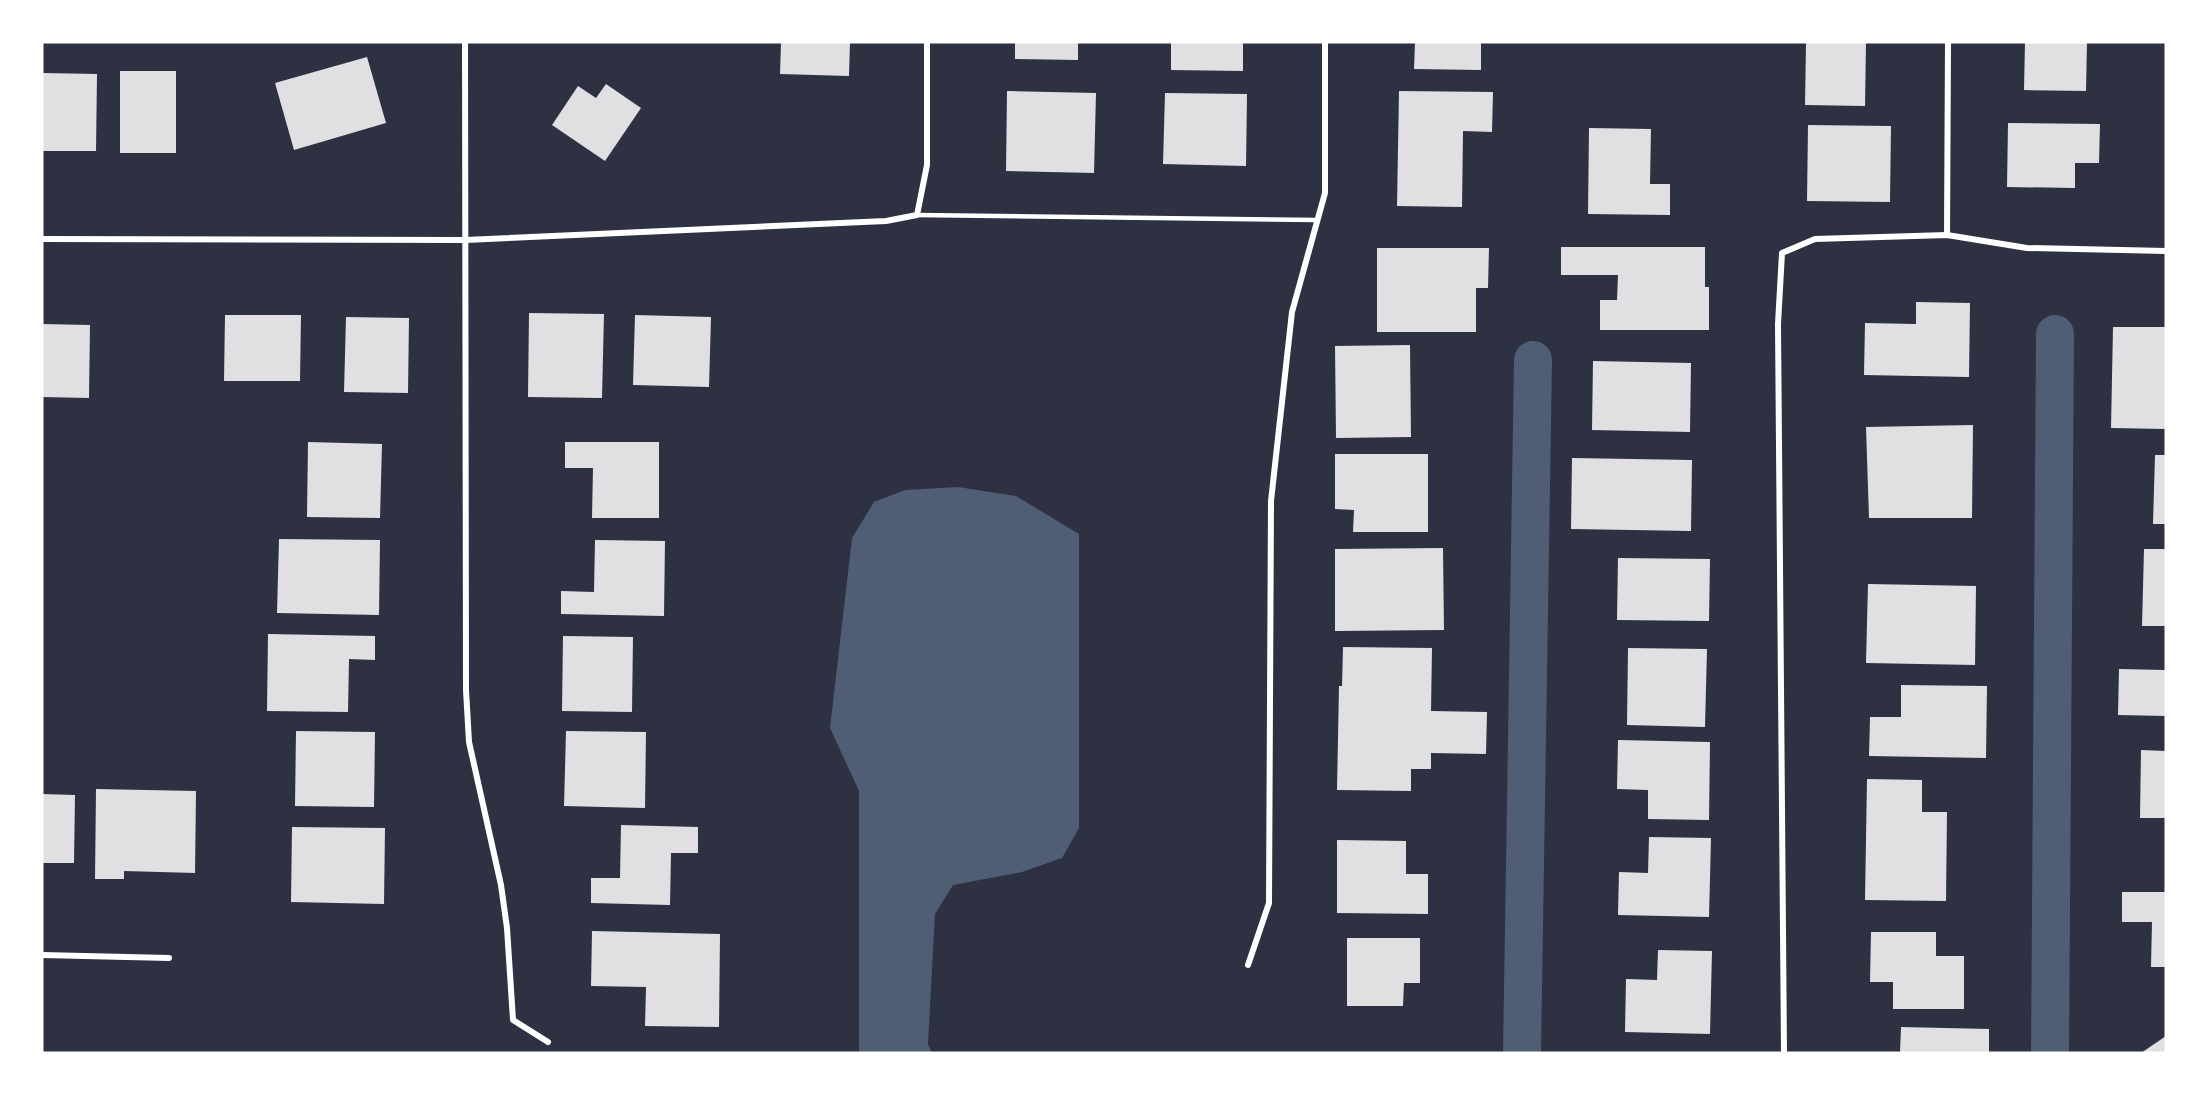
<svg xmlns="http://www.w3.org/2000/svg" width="2208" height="1095" viewBox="0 0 2208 1095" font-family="Overpass,sans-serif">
<rect width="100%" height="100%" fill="#2d3142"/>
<polygon fill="#4f5d75" points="958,487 1016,496 1079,534 1079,828 1062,858 1022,872 953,885 935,914 928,1044 932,1053 859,1053 859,791 830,728 852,538 874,502 905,490"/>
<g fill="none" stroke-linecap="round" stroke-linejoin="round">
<g stroke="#4f5d75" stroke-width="38">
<polyline points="1522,1053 1533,360"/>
<polyline points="2050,1053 2055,334"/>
</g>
</g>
<g fill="#e0e0e3">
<polygon points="781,42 850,42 849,76 780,74"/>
<polygon points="1015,42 1078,42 1078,60 1015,59"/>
<polygon points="1171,42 1243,42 1243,71 1171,70"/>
<polygon points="1415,42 1481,42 1481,70 1414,69"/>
<polygon points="1806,42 1866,42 1865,106 1805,105"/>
<polygon points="2025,42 2087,42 2086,91 2024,90"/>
<polygon points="367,57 386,123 294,150 275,83"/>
<rect x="120" y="71" width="56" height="82"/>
<polygon points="42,73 97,74 96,151 42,151"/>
<polygon points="606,84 641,108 605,161 552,125 578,86 596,98"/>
<polygon points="1007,91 1096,93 1094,173 1006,171"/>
<polygon points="1399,91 1493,92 1492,132 1463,131 1462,207 1397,206"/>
<polygon points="1165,93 1247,94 1246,166 1163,164"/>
<polygon points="2008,123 2100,124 2099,163 2075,163 2075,188 2007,187"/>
<polygon points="1808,125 1891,126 1890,202 1807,201"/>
<polygon points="1589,128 1651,129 1650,184 1670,184 1670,215 1588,214"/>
<polygon points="1561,247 1705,247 1705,287 1709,287 1709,330 1600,330 1600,300 1617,300 1618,275 1561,275"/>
<polygon points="1377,248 1489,248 1488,288 1476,288 1476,332 1377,332"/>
<polygon points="1916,302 1970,303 1969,377 1864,375 1865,323 1916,324"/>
<polygon points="529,313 604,314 602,398 528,397"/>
<polygon points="225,315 301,315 300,381 224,381"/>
<polygon points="635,315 711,317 709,387 633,385"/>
<polygon points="346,317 409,318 408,393 344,392"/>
<polygon points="42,324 90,325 89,398 42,397"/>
<polygon points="2113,327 2166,327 2166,429 2111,428"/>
<polygon points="1410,345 1411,437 1336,438 1335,346"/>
<polygon points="1593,361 1691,363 1690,432 1592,430"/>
<polygon points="1973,425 1972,518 1869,518 1866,427"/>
<polygon points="308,442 382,444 380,518 307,517"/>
<polygon points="565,442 659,442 659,518 592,518 593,468 565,468"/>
<polygon points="1335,454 1428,454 1428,532 1353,532 1354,510 1335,509"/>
<polygon points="2155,455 2166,455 2166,524 2153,524"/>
<polygon points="1572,458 1692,460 1691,531 1571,529"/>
<polygon points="279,539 380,540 379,615 277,613"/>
<polygon points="595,540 665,541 664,616 561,614 561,591 594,592"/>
<polygon points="1443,548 1444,630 1335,631 1335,549"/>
<polygon points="2144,549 2166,549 2166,626 2142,626"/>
<polygon points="1618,558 1710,559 1709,621 1617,620"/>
<polygon points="1868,584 1976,586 1975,665 1866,663"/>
<polygon points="268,634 375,636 375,660 349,659 348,712 267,711"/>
<polygon points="563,636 633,637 632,712 562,711"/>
<polygon points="1343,647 1432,648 1431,711 1487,712 1486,754 1431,753 1431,769 1411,769 1411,791 1337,790 1339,686 1342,686"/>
<polygon points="1628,648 1707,649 1705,727 1627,725"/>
<polygon points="2119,669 2166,670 2166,716 2118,715"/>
<polygon points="1901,685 1987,686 1986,758 1869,756 1870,717 1901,717"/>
<polygon points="296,731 375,732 374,807 295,806"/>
<polygon points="566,731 646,732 645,808 564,806"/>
<polygon points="1618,740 1710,742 1709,820 1648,819 1648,790 1617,789"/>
<polygon points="2141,750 2166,751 2166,818 2140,818"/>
<polygon points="1867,779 1922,780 1922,812 1947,812 1946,901 1865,900"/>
<polygon points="96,789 196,791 195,873 124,871 124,879 95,879"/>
<polygon points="42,794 75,795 74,863 42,863"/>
<polygon points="621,825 698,827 698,853 671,853 670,905 591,903 591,878 620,878"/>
<polygon points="292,827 385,828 384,904 291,902"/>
<polygon points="1649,837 1711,838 1709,917 1618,915 1619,872 1648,873"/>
<polygon points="1337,840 1406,841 1406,874 1428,874 1428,914 1337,913"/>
<polygon points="2122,892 2166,892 2166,967 2151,967 2152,922 2122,922"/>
<polygon points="592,931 720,934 719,1027 645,1026 646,987 591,986"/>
<polygon points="1871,932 1936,932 1936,956 1964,956 1964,1009 1893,1009 1893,982 1870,982"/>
<polygon points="1347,938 1420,938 1420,983 1404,983 1403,1006 1347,1006"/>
<polygon points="1658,950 1712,951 1710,1034 1625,1032 1626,979 1657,980"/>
<polygon points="1901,1027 1989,1029 1989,1053 1900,1053"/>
<polygon points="2166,1036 2166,1053 2141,1053"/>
</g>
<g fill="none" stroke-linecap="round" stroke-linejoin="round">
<polyline stroke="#fff" stroke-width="4.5" points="917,215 1318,220"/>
<g stroke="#fff" stroke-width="6">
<polyline points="465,42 466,690 469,742 501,885 507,928 513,1020 548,1042"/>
<polyline points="1947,235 1948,42"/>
<polyline points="42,239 465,240 886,221 917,215 927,165 927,42"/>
<polyline points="42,955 169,958"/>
<polyline points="1248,965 1269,903 1271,501 1292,312 1325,193 1325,42"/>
<polyline points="1784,1053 1778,324 1782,253 1815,239 1947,235 2027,248 2166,251"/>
</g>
</g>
<rect width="2208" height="1095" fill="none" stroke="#ffffff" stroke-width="87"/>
</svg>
